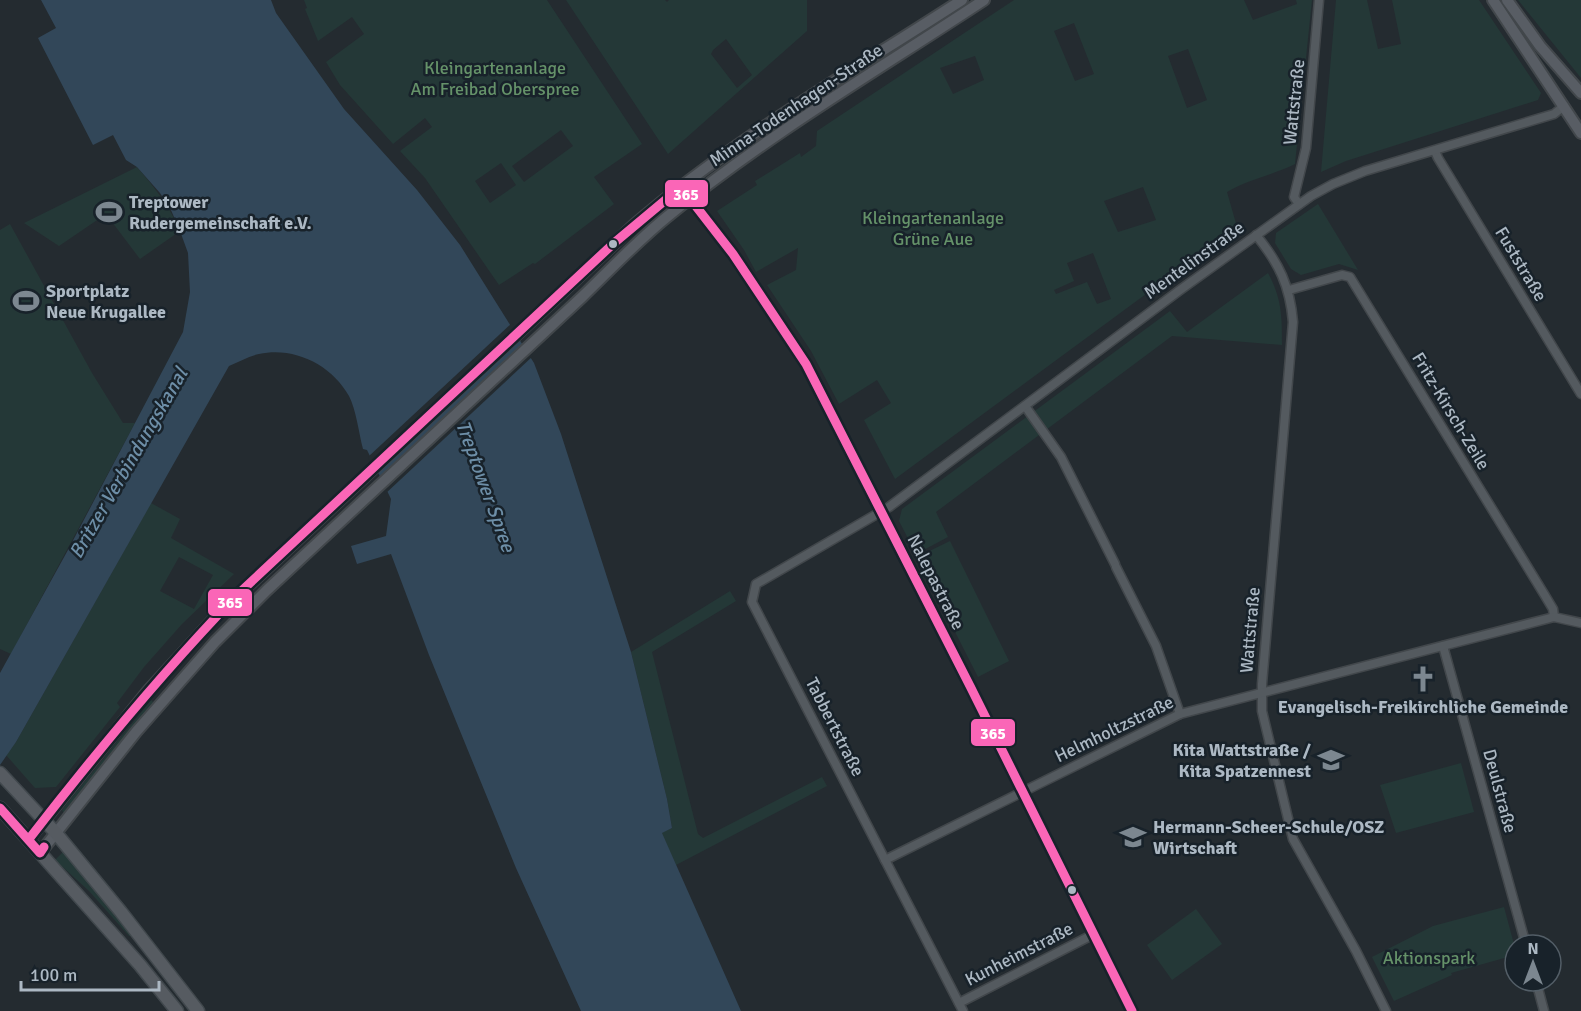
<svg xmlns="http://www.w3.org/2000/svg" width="1581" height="1011" viewBox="0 0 1581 1011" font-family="Signika,sans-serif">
<rect width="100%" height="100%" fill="#242b30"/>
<g fill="#243837" fill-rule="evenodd">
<path d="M304,0H547L642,144L594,177L614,204L535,264L533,263L499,285L425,178L400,151L432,127L425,118L393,144L340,85L326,62L364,34L352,17L318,41L305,9L307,8ZM561,130L573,146L524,182L512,166ZM501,163L516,185L490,203L475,181Z"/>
<path d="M566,0H665L667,2L669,0H807V31L668,154ZM726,39L752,75L737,88L711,54L713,50Z"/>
<path d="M1014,0H1244L1253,20L1297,4L1296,0H1312L1295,164C1273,175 1249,179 1227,192L1237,227L895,479L864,420L891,403L877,380L839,404L811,351L767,285L796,270L798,248L756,272L744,250L717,211L757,185L755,181L800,153L801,157L816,146L817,131ZM1074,23L1094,74L1075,81L1054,31ZM1188,49L1207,100L1187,108L1168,56ZM975,56L984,80L953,94L940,68ZM1143,187L1156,220L1118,232L1104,201ZM1093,253L1111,299L1097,304L1087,282L1056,294L1054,290L1074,281L1067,263Z"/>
<polygon points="1336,0 1367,0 1378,49 1401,44 1392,0 1479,0 1541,93 1538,100 1346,161 1321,172"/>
<polygon points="1518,0 1581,0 1581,78"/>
<path d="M137,167C154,187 169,205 180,231L140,259L106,214L59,246L24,223Z"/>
<polygon points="1318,204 1358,270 1339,264 1301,275 1291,269 1275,243 1276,233"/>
<polygon points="10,224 92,373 123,423 135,423 11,654 0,649 0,230"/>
<path d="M1268,273C1282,299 1282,317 1282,345L1172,336L936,512L948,537L916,554L899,521L902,509L1170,311L1187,332Z"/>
<path d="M151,503L180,519L171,538L234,574L182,624L144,667L117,703L120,707L56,787L35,788L6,755L16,742ZM179,557L213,575L194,609L160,591Z"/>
<polygon points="950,541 1009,661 978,677 917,557"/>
<polygon points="730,591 736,601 652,652 698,834 703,838 822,777 827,786 676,865 661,833 672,828 667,799 631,652"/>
<polygon points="151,700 154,703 64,813 62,810"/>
<polygon points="1461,763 1474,812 1396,833 1380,785"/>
<polygon points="63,852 114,912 131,936 129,936 89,891 55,860"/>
<polygon points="1504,907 1515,948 1515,955 1451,973 1452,975 1394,1001 1372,957 1433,926"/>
<polygon points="1196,909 1222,944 1172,980 1147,945"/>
</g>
<path fill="#324759" d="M41,0H271L276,13L344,109L417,190L460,245L534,363L561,434L631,652L667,799L672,828L662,833L741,1011H581L516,868L429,655L391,554L357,564L351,546L386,536L391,499L367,450L363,449C359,434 356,409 349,396C332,365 294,346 259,354C249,356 239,362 229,366L16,742L0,765V673L68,550L183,332L190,292L188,253L180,231L171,210L160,193L137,167L126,160L113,135L93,145L38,38L56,28Z"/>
<g fill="#242b30">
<polygon points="512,323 521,337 375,473 368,457"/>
<polygon points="525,343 533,356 385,494 378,479"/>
</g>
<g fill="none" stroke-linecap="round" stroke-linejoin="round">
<g stroke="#42474b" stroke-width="11">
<g id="street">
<polyline points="1435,151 1438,158 1581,394"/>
<polyline points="681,187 733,254 806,364 970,686 1132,1011"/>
<polyline points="1299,204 1294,197 1306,148 1319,0"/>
<path d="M1256,235C1279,263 1290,286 1293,322L1262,684V711L1293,839L1356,951L1386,1011"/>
<polyline points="1289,290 1342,275 1350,277 1544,594 1553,609 1554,617"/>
<polyline points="1025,406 1061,457 1115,564"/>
<polyline points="1116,567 1156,646 1180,714"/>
<polyline points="1443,646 1526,945"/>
<polyline points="885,860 1180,714 1554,617 1581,623"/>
<polyline points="1536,981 1544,1011"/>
<polyline points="959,1003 1094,934"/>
<polyline points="963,1011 752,602 756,584 889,507 1180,290 1311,196 1333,184 1365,171 1554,114 1564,106"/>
</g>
</g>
<g stroke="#42474b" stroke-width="14">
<g id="secondary">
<polyline points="1493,0 1581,133"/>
<polyline points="1507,0 1540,46 1581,93"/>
<path d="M29,839L148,691L222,610L634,225C735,138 851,72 962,0"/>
<path d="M40,853L136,732L215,642L267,590L582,297C610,270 637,241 668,216C767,135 878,70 984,0"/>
</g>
</g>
<g stroke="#41484d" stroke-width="15">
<g id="primary">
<polyline points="0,773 55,832 121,912 198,1011"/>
<polyline points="0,808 140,965 177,1011"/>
</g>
</g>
<use href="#street" stroke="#545a5f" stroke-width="8"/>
<use href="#secondary" stroke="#585d64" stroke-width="10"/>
<use href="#primary" stroke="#565b61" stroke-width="12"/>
<g stroke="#18222a" stroke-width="14">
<g id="bus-1">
<polyline points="0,808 40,853 44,847"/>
<path d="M29,839C94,755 162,673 236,596L614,243L681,187L733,254L806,364L970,686L1132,1011"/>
</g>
</g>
<use href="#bus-1" stroke="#fa66b7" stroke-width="9"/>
</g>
<defs>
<g id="stadium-bare" transform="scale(2.07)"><path d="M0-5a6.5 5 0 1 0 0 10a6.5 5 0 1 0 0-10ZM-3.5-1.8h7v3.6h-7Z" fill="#7c8790" stroke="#18222a" stroke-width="2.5" paint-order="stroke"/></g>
<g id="church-bare" transform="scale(2.07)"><path d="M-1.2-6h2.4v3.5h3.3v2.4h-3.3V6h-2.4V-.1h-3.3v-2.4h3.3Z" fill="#7c8790" stroke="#18222a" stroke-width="2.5" paint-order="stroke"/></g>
<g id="school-bare" transform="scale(2.07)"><path d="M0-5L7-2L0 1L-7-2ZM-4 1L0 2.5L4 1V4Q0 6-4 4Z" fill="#7c8790" stroke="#18222a" stroke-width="2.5" paint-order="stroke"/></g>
<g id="university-bare" transform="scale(2.07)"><path d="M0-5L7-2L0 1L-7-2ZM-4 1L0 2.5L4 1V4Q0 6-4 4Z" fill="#7c8790" stroke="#18222a" stroke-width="2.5" paint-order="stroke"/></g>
</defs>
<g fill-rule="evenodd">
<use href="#stadium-bare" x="109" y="212"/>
<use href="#stadium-bare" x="26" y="301"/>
<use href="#church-bare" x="1423" y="679"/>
<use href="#school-bare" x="1331" y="760"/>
<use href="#university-bare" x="1133" y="837"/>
</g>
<g fill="#acb8c3" stroke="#18222a" stroke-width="2">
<circle cx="613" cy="244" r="5"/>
<circle cx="1072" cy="890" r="5"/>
</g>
<g text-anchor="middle" stroke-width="5" stroke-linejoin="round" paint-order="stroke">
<g font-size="18" fill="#659269" stroke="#18222a">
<text x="495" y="74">Kleingartenanlage<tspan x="495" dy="21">Am Freibad Oberspree</tspan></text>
<text x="933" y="224">Kleingartenanlage<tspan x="933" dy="21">Grüne Aue</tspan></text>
<text x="1429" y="964">Aktionspark</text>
</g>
<g font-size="18" fill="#acb8c3" stroke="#18222a">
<text transform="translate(1294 102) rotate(-84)" y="6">Wattstraße</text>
<text transform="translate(796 105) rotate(-34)" y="6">Minna-Todenhagen-Straße</text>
<text transform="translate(1194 260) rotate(-36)" y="6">Mentelinstraße</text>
<text transform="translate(1521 264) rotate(59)" y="6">Fuststraße</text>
<text transform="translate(1451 411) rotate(59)" y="6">Fritz-Kirsch-Zeile</text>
<text transform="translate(936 582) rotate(63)" y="6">Nalepastraße</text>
<text transform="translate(1250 630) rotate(-85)" y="6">Wattstraße</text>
<text transform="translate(835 727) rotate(63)" y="6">Tabbertstraße</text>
<text transform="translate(1114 729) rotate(-26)" y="6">Helmholtzstraße</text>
<text transform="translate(1500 791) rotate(75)" y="6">Deulstraße</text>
<text transform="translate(1019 954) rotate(-27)" y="6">Kunheimstraße</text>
</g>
<g font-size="18" font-weight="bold" fill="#acb8c3" stroke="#18222a" text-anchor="start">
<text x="129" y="208">Treptower<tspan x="129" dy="21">Rudergemeinschaft e.V.</tspan></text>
<text x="46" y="297">Sportplatz<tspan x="46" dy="21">Neue Krugallee</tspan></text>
<text x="1423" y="713" text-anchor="middle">Evangelisch-Freikirchliche Gemeinde</text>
<text x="1311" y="756" text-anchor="end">Kita Wattstraße /<tspan x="1311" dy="21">Kita Spatzennest</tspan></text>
<text x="1153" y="833">Hermann-Scheer-Schule/OSZ<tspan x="1153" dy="21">Wirtschaft</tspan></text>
</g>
<g font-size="20" font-style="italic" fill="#6d8ea7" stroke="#18222a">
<text transform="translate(128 463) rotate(-60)" y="7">Britzer Verbindungskanal</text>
<text transform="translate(486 486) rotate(70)" y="7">Treptower Spree</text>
</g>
</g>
<g stroke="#18222a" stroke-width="2">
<rect x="664" y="179" width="45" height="29" rx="6" fill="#fa66b7"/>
<rect x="207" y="588" width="46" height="29" rx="6" fill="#fa66b7"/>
<rect x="970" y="718" width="46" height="29" rx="6" fill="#fa66b7"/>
</g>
<g font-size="16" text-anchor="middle" font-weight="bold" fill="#fff">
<text x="686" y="200">365</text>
<text x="230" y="608">365</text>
<text x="993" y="739">365</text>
</g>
<g transform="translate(1533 963)"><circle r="28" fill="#18222a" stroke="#535e67" stroke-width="1.5"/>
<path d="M0-4.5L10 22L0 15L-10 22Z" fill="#7c8790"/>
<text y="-9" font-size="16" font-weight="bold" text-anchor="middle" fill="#acb8c3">N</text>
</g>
<path d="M21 981v9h138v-9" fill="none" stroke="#acb8c3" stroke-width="3"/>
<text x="30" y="981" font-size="18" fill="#acb8c3" stroke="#18222a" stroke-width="4.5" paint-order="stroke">100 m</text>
</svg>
